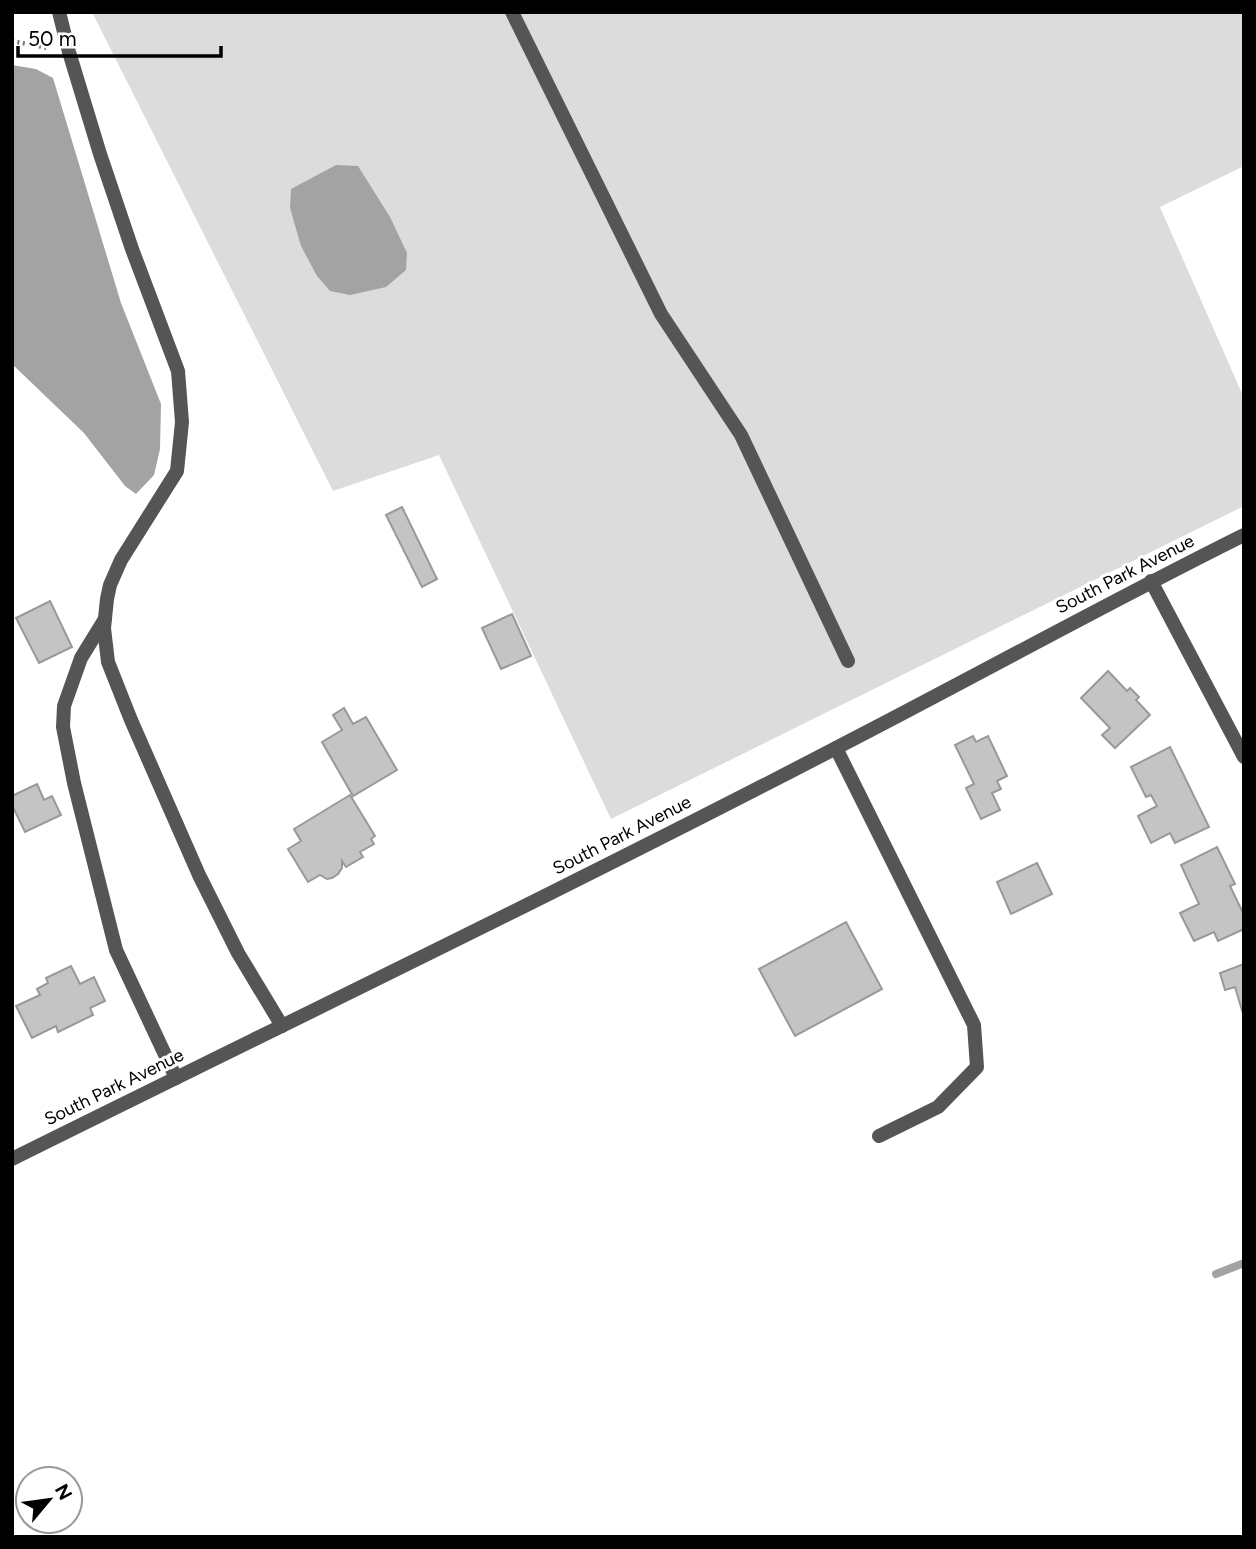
<svg xmlns="http://www.w3.org/2000/svg" width="1256" height="1549" viewBox="0 0 1256 1549" font-family="Figtree,sans-serif">
<rect width="100%" height="100%" fill="#fff"/>
<polygon fill="#dcdcdc" points="92,12 1244,12 1244,166 1160,207 1244,398 1244,506 611,819 439,455 333,491"/>
<g fill="#a3a3a3">
<polygon points="12,65 36,69 53,78 121,303 161,404 160,449 154,475 136,494 125,486 84,433 12,364"/>
<polygon points="336,165 358,166 390,217 407,253 406,270 386,287 350,295 330,291 317,276 301,246 290,208 291,189"/>
</g>
<g fill="none" stroke-linecap="round" stroke-linejoin="round">
<polyline stroke="#a3a3a3" stroke-width="8" points="1216,1274 1244,1263"/>
</g>
<g fill="#c4c4c4" stroke="#999" stroke-width="2">
<polygon points="402,507 437,579 422,587 386,515"/>
<polygon points="50,601 72,647 39,663 16,618"/>
<polygon points="512,614 531,656 501,669 482,628"/>
<polygon points="1108,671 1127,691 1130,688 1139,697 1136,700 1150,715 1115,748 1102,735 1110,728 1081,698"/>
<polygon points="344,708 353,724 366,717 397,770 353,796 322,742 342,730 333,715"/>
<polygon points="973,736 976,742 988,736 1007,776 997,781 1001,789 992,793 1000,810 981,819 966,788 974,784 955,745"/>
<polygon points="1170,747 1209,827 1175,843 1170,833 1151,843 1138,816 1157,806 1151,795 1146,797 1131,767"/>
<polygon points="37,784 44,800 52,796 61,815 25,832 12,805 12,796"/>
<polygon points="350,795 375,836 371,839 374,844 360,852 363,857 346,867 342,861 342,868 338,874 332,878 327,879 320,875 308,882 288,849 301,841 294,829"/>
<polygon points="1217,847 1235,884 1230,886 1244,915 1244,929 1218,941 1214,932 1194,941 1180,913 1199,904 1181,865"/>
<polygon points="1037,863 1052,894 1011,914 997,882"/>
<polygon points="846,922 882,989 795,1036 759,969"/>
<polygon points="1244,964 1244,1017 1235,987 1225,990 1220,973"/>
<polygon points="71,966 80,984 94,977 105,1001 90,1008 93,1015 58,1032 56,1026 32,1038 16,1006 40,995 37,989 48,983 46,978"/>
</g>
<g fill="none" stroke-linecap="round" stroke-linejoin="round">
<polyline stroke="#777" stroke-width="4.5" stroke-dasharray="2 3.5" stroke-linecap="butt" points="12,41 48,48"/>
<g stroke="#555" stroke-width="14">
<polyline points="59,12 69,52 100,154 132,249 178,371 182,422 177,471 121,560 110,585 107,599 104,628 108,662 131,720 199,875 238,953 282,1026"/>
<polyline points="512,12 661,314 741,435 848,661"/>
<polyline points="105,619 81,658 64,706 63,727 74,783 116,950 176,1078"/>
<polyline points="836,748 974,1025 977,1067 938,1107 879,1136"/>
</g>
<g stroke="#555" stroke-width="14">
<polyline points="1151,581 1244,757"/>
<path d="M12,1159C288,1022 565,889 838,747C974,677 1107,603 1244,535"/>
</g>
</g>
<g text-anchor="middle" stroke-width="6" stroke-linejoin="round" paint-order="stroke">
<g font-size="18" fill="#000" stroke="#fff">
<text transform="translate(1125 574) rotate(-27)" y="6">South Park Avenue</text>
<text transform="translate(622 835) rotate(-27)" y="6">South Park Avenue</text>
<text transform="translate(114 1087) rotate(-26)" y="6">South Park Avenue</text>
</g>
</g>
<rect width="1256" height="1549" fill="none" stroke="#000000" stroke-width="28"/>
<g transform="translate(49 1500) rotate(61)"><circle r="33" fill="#ffffff" stroke="#999999" stroke-width="2"/>
<path d="M0-5L12 26L0 18L-12 26Z" fill="#000000"/>
<text y="-10" font-size="19" font-weight="bold" text-anchor="middle" fill="#000000">N</text>
</g>
<path d="M18 46v10h203v-10" fill="none" stroke="#000000" stroke-width="3.5"/>
<text x="28" y="46" font-size="21" fill="#000000" stroke="#ffffff" stroke-width="5" paint-order="stroke">50 m</text>
</svg>
